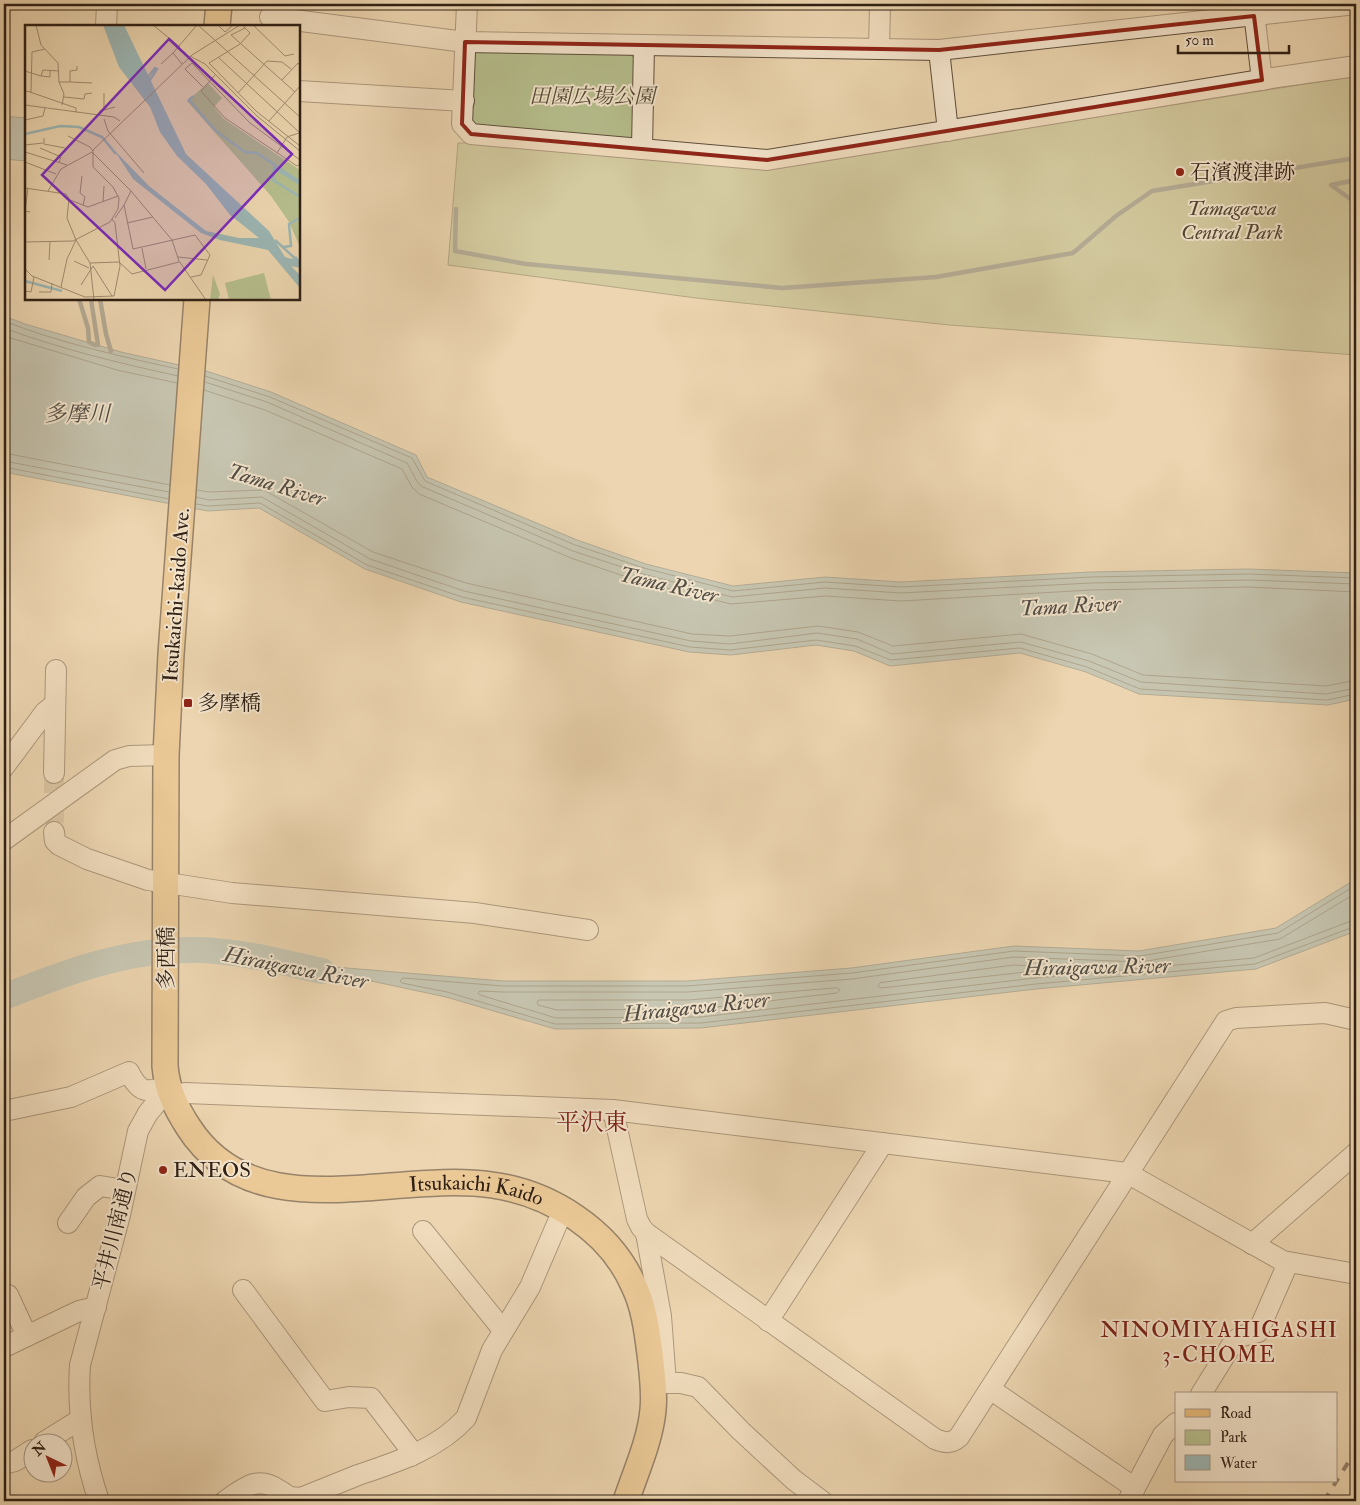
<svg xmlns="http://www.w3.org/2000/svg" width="1360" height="1505" viewBox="0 0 1360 1505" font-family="'IM FELL Double Pica','Noto Serif JP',serif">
<rect width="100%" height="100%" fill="#ecd6b0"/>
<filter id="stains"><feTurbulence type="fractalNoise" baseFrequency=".004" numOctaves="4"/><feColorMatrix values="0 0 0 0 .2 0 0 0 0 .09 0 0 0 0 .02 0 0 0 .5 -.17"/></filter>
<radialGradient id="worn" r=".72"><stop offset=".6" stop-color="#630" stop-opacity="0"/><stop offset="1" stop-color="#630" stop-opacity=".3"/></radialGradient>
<polygon fill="#b6be8d" stroke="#736f51" points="473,51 630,54 632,56 637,56 635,157 766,169 1356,76 1356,355 949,325 696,298 448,265 458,143 468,143"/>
<g fill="#9cb7b5" stroke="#717b75">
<polygon points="4,116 26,118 26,161 4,159"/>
<polygon points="4,316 25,324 121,352 206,371 271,392 416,455 427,477 577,540 646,564 733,586 825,577 901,582 1091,572 1248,569 1356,573 1356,699 1328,705 1139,694 1086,672 1020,653 890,666 854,651 816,645 731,655 689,652 461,602 365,569 259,508 208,511 4,472"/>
<polygon points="1356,879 1356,931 1256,969 1036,989 701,1028 555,1029 446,997 287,963 503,981 687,981 851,968 1014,946 1139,951 1276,928"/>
</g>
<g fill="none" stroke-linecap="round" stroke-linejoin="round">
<g stroke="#666c65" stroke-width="1">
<path d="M4,321C60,343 119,356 178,369"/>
<path d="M4,328C60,349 119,363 178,376"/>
<polyline points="4,336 117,370 177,383"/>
<polyline points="205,376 270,397 412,458 425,481 575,545 644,568 733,591 825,582 901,587 1091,577 1248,574 1356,578"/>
<polyline points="205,382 267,402 407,463 418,483 423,487 573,551 643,574 732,597 825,588 901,593 1091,583 1248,580 1356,584"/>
<polyline points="204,390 265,410 402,469 412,487 419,494 571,558 641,582 731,604 826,596 901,601 1091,590 1248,587 1356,592"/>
<polyline points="4,453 170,485"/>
<polyline points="4,461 169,492"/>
<polyline points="4,467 169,499"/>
<polyline points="197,490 209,492 264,490 373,552 466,583 692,634 730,636 818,626 858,632 893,646 1021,634 1092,654 1143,675 1326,686 1356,680"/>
<polyline points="196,497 209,500 262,497 370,559 464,591 691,641 730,644 817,633 857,639 892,654 1021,642 1089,661 1141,682 1326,694 1356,688"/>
<polyline points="196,504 208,506 260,503 367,565 462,597 690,647 730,650 816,640 855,646 891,660 1020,648 1087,667 1140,689 1327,700 1356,694"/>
<polyline points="1356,885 1278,933 1140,956 1014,951 852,973 687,986 503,986 403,978 400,981 402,983 447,992 555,1024 701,1023 1036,984 1255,964 1356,926"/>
<polyline points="1356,893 1280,939 1141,962 1014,957 852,979 688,992 503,992 480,991 478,993 480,995 556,1018 701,1017 1035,978 1254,958 1351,921 1356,920"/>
<polygon points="1014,965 1035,966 1037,968 1035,971 881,988 878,986 880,983"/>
<polygon points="837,988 840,990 837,993 700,1009 557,1010 538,1005 537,1002 539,1000 688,1000"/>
</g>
<g stroke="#717b75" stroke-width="4.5">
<polyline points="1356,180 1331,185 1356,203"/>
<polyline points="456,209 455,251 526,264 782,288 936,277 1073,253 1116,216 1152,191 1356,158"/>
<polyline points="79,299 88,328 89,342 95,345"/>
<polyline points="91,299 98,345"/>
<polyline points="100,299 106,334 111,351"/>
</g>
<path stroke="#9cb7b5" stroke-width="26" d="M4,997C66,972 130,948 198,950C240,951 281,962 322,971"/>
<polyline stroke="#c6b291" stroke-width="20" stroke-dasharray="20 10" stroke-linecap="butt" points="54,773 54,832"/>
<g stroke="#5f4e3c" stroke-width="22">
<g id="minor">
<polyline points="467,4 462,124 471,134 767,160 1272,78 1356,66"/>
<polyline points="1253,4 1262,80"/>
<polyline points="270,17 465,42 939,50 1356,4"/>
<polyline points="106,26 107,4"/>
<polyline points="879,49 880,4"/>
<polyline points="939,50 948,131"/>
<polyline points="299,91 464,101"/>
<polyline points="642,149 644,45"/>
<polyline points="4,767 45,712 55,704"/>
<polyline points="54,773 56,670"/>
<polyline points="54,832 55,841 59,845 87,859 148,880 232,893 475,913 588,930"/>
<polyline points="4,840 115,760 129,756 166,755"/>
<path d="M613,1110L637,1219L641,1227L646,1233L935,1439C945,1443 951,1444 959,1437L1226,1021L1236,1018L1325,1013L1356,1020"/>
<path d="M4,1111L71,1097L129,1072C140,1094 146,1092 168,1087"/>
<polyline points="68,1223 86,1197 100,1186 125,1190"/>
<polyline points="423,1231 503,1330"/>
<polyline points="646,1233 661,1316 666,1383"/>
<polyline points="1252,1244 1356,1153"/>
<polyline points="243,1290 325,1401 349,1397 371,1398 410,1449 411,1456"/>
<polyline points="4,1297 8,1295 27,1336"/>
<polyline points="768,1321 883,1143"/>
<polyline points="4,1347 79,1311 96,1307"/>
<polyline points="653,1383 681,1383 698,1387 741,1431 794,1480 822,1501"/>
<polyline points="990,1389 1135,1488"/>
<polyline points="1201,1394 1234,1341 1242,1336 1258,1332 1288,1263"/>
<polyline points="44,1442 81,1419"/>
<polyline points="4,1464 15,1461 32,1450"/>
<path d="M289,1497L301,1498C320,1490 339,1483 358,1475C397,1462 438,1449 466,1418L492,1350L530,1287L563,1210"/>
<path d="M99,1501C84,1457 77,1412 80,1365L120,1215L138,1131L148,1113L158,1101L171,1095L186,1093L613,1110L1127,1173L1283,1261L1356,1274"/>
<path d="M225,1501C243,1489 257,1475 277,1489C283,1492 288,1495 292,1501"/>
<polyline points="1128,1501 1163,1435 1176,1423"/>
</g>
</g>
<g stroke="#302015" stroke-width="28">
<g id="major">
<polyline points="217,26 219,4"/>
<path id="s1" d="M197,299L171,654L166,755L165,1066C167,1090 176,1108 189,1128C256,1231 393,1170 492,1185C550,1193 609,1230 633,1284C644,1306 647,1330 650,1354C652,1372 655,1391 653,1410C650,1441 636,1471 626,1501"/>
</g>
</g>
<use href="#minor" stroke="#f3e4cc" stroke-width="20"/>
<use href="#major" stroke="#e6bb78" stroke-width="25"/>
<polyline stroke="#302015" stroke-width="4" stroke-dasharray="9 9" stroke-linecap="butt" points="1324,1501 1356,1450"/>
</g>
<path d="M0 0H1360V1505H0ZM1254,16L1262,80L767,160L471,134L462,124L465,42L939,50Z" fill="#ecd6b0" fill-opacity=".55" fill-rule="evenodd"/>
<path fill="none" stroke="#8f2418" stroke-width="4" stroke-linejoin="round" d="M1254,16L1262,80L767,160L471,134L462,124L465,42L939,50Z"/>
<g fill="#8f2418" stroke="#f3e4cc" stroke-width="2">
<circle cx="1180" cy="172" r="5"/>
<rect x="183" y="698" width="10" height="10" rx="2.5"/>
<circle cx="163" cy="1170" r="5"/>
</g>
<g text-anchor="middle" stroke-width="4" stroke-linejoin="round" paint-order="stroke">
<g font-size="21" font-style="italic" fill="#524833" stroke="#f3e4cc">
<text x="592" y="103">田園広場公園</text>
<text x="1232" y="215">Tamagawa<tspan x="1232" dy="24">Central Park</tspan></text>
</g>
<g font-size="21" fill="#302015" stroke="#f3e4cc" text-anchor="start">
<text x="1190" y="179">石濱渡津跡</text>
<text x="198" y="710">多摩橋</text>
<text x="173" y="1177">ENEOS</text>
</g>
<g font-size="21" fill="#302015" stroke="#f3e4cc">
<text transform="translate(176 595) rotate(-86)" y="7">Itsukaichi-kaido Ave.</text>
<text transform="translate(166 958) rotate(-90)" y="7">多西橋</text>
<text dy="7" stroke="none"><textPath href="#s1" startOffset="1144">Itsukaichi Kaido</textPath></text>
<text transform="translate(115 1229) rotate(-76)" y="7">平井川南通り</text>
</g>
<g font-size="22" font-style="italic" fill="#504d45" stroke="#f3e4cc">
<text x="77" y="421">多摩川</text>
<text transform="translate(277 484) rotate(17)" y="8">Tama River</text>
<text transform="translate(669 584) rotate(13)" y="8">Tama River</text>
<text transform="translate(1070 605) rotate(-3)" y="8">Tama River</text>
<text transform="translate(1097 966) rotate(-1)" y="8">Hiraigawa River</text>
<text transform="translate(296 967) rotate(11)" y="8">Hiraigawa River</text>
<text transform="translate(696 1006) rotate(-6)" y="8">Hiraigawa River</text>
</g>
<g font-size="22" letter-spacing="1" fill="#7a1f14" stroke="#f3e4cc">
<text x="1219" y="1337">NINOMIYAHIGASHI<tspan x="1219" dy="25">3-CHOME</tspan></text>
</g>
<g font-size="24" fill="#7a1f14" stroke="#f3e4cc">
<text x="592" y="1130">平沢東</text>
</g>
</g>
<g transform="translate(25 25)">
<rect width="275" height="275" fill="#ecd6b0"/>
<path d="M183,58L197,73L189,82L199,94L275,145V222L264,197L246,171L162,76ZM239,248L246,275H204L200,258ZM188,250L195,269L193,275H185Z" fill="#b6be8d"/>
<path d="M78,0H99L161,129L244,206L260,232L267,234L271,231L275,236V243L266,241L275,250V263L243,225L195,215L176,208L108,154L89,125L124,161L181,206L214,213H234L205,190L181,159L152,131L135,107L125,82L94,42Z" fill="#9cb7b5"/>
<path fill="none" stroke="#9cb7b5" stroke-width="2.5" d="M130,43L132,44L125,55L123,52ZM168,71L164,75L191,106L220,127L232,128L275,157M0,109L35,101L54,102L77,112L91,129M275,159L249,143L248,155L275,172M250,215L275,238M258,222L266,221L264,199L275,193M0,256L37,266"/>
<path fill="none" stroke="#a18d72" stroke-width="1" d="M11,0L16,20L33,38L34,57L39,69L37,80M128,0L155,22M173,0L275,92M193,0L200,7L208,0M218,0L220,3L206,10L270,67M228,0L260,31L269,29M220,3L225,8L215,19L184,38L231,86L275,121M165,31L180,39L232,91L275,126M193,32L275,108M167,38L225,98L275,135M167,38L160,44L178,62M136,39L148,28M157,39L148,28L172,0M0,46L16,51L18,45L34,46M190,50L176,66L200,93L272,141L275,139M16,51L25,52V45M257,55L273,38L275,41M34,57H45V46L52,45V41M45,57L67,58M0,66L6,67L7,27L20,24M5,67L51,83V87M213,68L242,36L257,37L266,44M39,72L59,74L60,69L67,68M0,80L89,92L95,96M79,84V68M73,90L75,86L90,82M79,94L83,106L119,148M0,95L18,91L20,83M244,96L275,61M43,111L65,122L68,126M19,113V119L40,123M0,120L18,118M15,123L36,132L34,137M0,127L42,140M252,128L262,112L274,108M0,137L31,149M57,151L55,168L60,172L58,180M0,163L41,169L45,175L63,182L93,171M3,163L0,186L5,187M23,166L36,144L67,127L106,166L147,215L154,236L181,275M106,166L99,180L108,224L170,210L185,230L176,250L166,252M78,177L79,161M90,193L99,180M102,198L128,192M51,215L65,238L69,275M0,217L48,216L85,197L93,184L94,173L88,162L68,142V125L167,30L215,0M117,223L121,244M153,232L182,235M24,235L25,217M49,236L64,243M65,238L94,237L107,249L154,237M0,244L7,251L60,272L89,271L95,241L90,198L87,194M56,260L68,241L87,271M36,262L42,234L51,215L42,193L44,174M0,266L6,267L9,252M14,267H26L27,258"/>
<path fill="#7b2cbf" fill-opacity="0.15" stroke="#7b2cbf" stroke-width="2.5" d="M144,14L267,129L140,265L17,150Z"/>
<rect width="275" height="275" fill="none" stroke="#302015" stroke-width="2.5"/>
</g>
<rect width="1360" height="1505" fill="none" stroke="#ecd6b0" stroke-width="20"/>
<rect x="5" y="5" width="1350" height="1495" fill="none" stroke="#302015" stroke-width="2.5"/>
<rect x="10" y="10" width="1340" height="1485" fill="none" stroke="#302015"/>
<rect x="1175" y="1392" width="162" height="90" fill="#f3e4cc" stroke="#a59683"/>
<rect x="1185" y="1409" width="25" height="8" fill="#e6bb78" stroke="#a59683"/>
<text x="1220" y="1418" font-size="15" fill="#302015">Road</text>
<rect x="1185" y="1430" width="25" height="15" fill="#b6be8d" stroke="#a59683"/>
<text x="1220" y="1442" font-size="15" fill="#302015">Park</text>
<rect x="1185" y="1455" width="25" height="15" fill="#9cb7b5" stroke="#a59683"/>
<text x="1220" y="1468" font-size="15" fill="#302015">Water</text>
<g transform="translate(48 1458) rotate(317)"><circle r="24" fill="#f3e4cc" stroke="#a59683"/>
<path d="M0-4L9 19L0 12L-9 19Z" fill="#8f2418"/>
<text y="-8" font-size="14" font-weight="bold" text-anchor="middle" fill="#302015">N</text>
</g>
<path d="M1178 45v8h111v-8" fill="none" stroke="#302015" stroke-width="2.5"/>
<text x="1185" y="45" font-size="15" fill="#302015" stroke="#f3e4cc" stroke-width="4" paint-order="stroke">50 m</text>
<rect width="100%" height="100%" filter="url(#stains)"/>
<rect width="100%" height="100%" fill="url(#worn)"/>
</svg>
